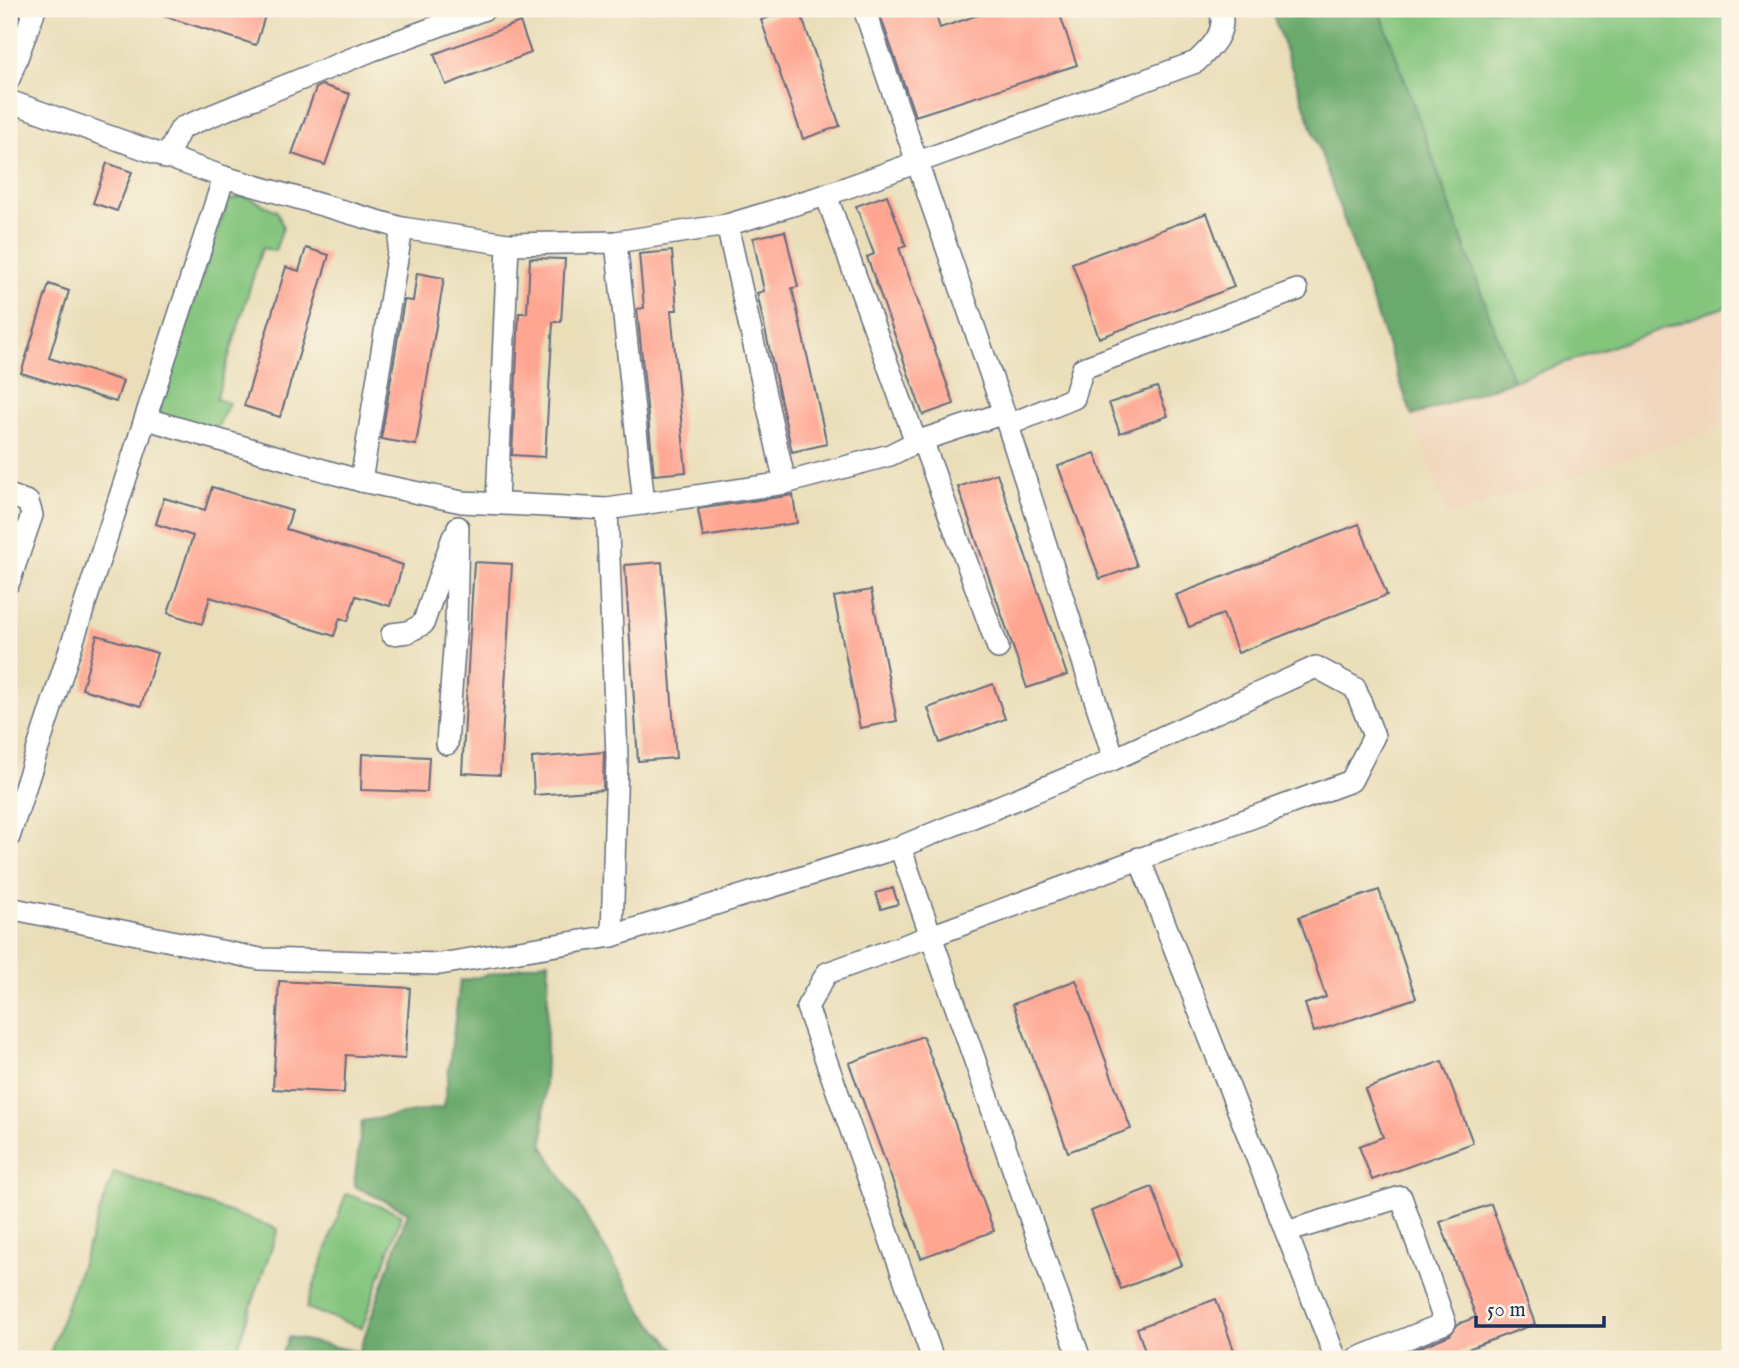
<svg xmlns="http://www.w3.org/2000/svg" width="1739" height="1368" viewBox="0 0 1739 1368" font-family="'IM FELL English',serif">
<rect width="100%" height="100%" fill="#fcf5e5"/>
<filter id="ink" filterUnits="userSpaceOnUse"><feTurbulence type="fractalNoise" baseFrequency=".0143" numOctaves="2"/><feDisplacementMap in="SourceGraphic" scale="14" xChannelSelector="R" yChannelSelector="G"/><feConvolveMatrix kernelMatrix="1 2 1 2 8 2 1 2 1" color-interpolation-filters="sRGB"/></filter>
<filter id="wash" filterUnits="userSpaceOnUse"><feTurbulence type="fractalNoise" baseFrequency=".00686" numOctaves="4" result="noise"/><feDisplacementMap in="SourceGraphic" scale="28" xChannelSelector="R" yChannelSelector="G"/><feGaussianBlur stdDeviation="1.57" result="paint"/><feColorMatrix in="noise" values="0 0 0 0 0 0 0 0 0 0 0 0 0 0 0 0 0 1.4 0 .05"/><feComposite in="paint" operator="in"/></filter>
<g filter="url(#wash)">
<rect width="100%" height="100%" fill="#eadeb9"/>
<polygon fill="#f0d6bc" points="1730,305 1730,425 1447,517 1412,416"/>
<g fill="#83c57d" stroke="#4f7a6e" stroke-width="2">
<polygon points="1379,9 1730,9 1730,305 1513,381"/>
<polygon points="243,195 277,211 283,227 275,251 262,248 216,399 229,403 218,426 204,431 163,418 158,406 228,201"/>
<polygon points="114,1172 278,1229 233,1359 48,1359"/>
<polygon points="346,1194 402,1214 362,1328 306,1308"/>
</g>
<g fill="#6aaa6c" stroke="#426c65" stroke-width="2">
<polygon points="9,9 23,9 9,47"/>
<polygon points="1271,9 1379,9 1513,381 1412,416"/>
<polygon points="549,961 543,1146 645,1315 683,1359 279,1359 289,1337 359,1352 408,1212 354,1186 362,1121 444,1107 460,981"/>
</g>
<g id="blocks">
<g fill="#fea692">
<polygon points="151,9 267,9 256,45 151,12"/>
<polygon points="794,9 799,9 840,126 803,139 761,20"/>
<polygon points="878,9 934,9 940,28 996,9 1058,9 1077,65 915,116"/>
<polygon points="520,22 531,53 446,85 434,54"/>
<polygon points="322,85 350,94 325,165 292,154 316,88"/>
<polygon points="107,163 132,172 117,211 93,203"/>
<polygon points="887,195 906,246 899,248 954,404 923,415 867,257 874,254 856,206"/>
<polygon points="1207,213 1234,287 1099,338 1072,263"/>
<polygon points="785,231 798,287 792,288 827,444 792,452 757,293 764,291 753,238"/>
<polygon points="306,248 329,255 280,417 244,406 286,267 299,271"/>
<polygon points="672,251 677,310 671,310 686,472 654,475 637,309 644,308 639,254"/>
<polygon points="530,258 565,259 561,322 553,322 545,457 512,455 519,313 527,313"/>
<polygon points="417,273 444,278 416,445 381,439 404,300 413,301"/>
<polygon points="49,284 69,291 49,358 123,381 116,402 21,373"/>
<polygon points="1157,387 1168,416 1120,433 1109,403"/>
<polygon points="1095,453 1137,566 1100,579 1058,466"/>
<polygon points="997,473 1067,675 1027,688 958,487"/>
<polygon points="212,487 292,511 286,529 403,565 390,606 356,596 348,621 340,618 334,636 210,597 202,624 168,613 193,536 156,524 164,498 205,510"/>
<polygon points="793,495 797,523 703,537 698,509"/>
<polygon points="1359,524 1387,595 1238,653 1223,614 1189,627 1176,595"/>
<polygon points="474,562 512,564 500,775 462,773"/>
<polygon points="662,562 676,758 638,761 625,565"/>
<polygon points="871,590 897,721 860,728 834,597"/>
<polygon points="97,635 157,653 141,706 82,689"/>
<polygon points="993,684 1005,719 940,743 928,708"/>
<polygon points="604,752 603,790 534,795 532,758"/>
<polygon points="362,754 429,757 427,792 361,790"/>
<polygon points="893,888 898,904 881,909 876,893"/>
<polygon points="1379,890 1416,998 1314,1032 1305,1004 1326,997 1299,917"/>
<polygon points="1076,980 1131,1129 1068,1152 1013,1004"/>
<polygon points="279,981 410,988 405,1059 346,1055 344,1093 273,1089"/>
<polygon points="923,1036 994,1231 921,1258 849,1063"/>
<polygon points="1442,1061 1473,1143 1372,1180 1359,1146 1383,1137 1365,1089"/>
<polygon points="1152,1187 1182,1265 1121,1289 1091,1211"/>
<polygon points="1491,1204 1535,1324 1441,1359 1416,1359 1413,1350 1450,1335 1458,1324 1476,1317 1440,1222"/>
<polygon points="1216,1299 1237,1359 1148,1359 1137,1328"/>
</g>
</g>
</g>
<g filter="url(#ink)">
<use href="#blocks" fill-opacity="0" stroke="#636c7e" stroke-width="2"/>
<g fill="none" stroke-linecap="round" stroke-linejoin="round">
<g stroke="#636c7e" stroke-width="24">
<g id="minor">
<polyline points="864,9 1004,413 1114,759"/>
<polyline points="9,79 35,9"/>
<path d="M9,101L224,177L402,228L508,244L616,242L727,225L826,195L1196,62C1211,48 1228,32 1220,9"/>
<polyline points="166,158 181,128 373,50 485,9"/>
<polyline points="826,195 916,442"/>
<polyline points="727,225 785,483"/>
<polyline points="616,242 644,504"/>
<polyline points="147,419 361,481 462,502 607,509 785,483 890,455 916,442 1004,413"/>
<polyline points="1008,425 1074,398 1083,368 1297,290"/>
<polyline points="922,440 998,648"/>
<polyline points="361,481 402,228"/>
<polyline points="9,495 28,502 32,515 9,582"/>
<polyline points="497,502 508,244"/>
<polyline points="607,509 617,757 612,936"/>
<polyline points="392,634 408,632 423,624 453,537"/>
<polyline points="447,744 456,622 458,527"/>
<polyline points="9,837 224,177"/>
<polyline points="1139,858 1336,1359"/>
<polyline points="9,908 260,959 440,964 612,936 900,847 1114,759 1316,667 1355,688 1374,736 1351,781 931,936 900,847"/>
<polyline points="1286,1232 1401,1197 1445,1323 1356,1359"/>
<polyline points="933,1359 807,1007 827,973 931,936 1080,1359"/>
</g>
</g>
<use href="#minor" stroke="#fff" stroke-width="21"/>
</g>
</g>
<rect width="1739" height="1368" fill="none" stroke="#fcf5e5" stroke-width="35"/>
<path d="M1476 1316v10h128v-10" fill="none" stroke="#1b2f5e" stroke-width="3.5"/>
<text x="1487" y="1316" font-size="21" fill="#1b2f5e" stroke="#fcf5e5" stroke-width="5" paint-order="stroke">50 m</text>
</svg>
